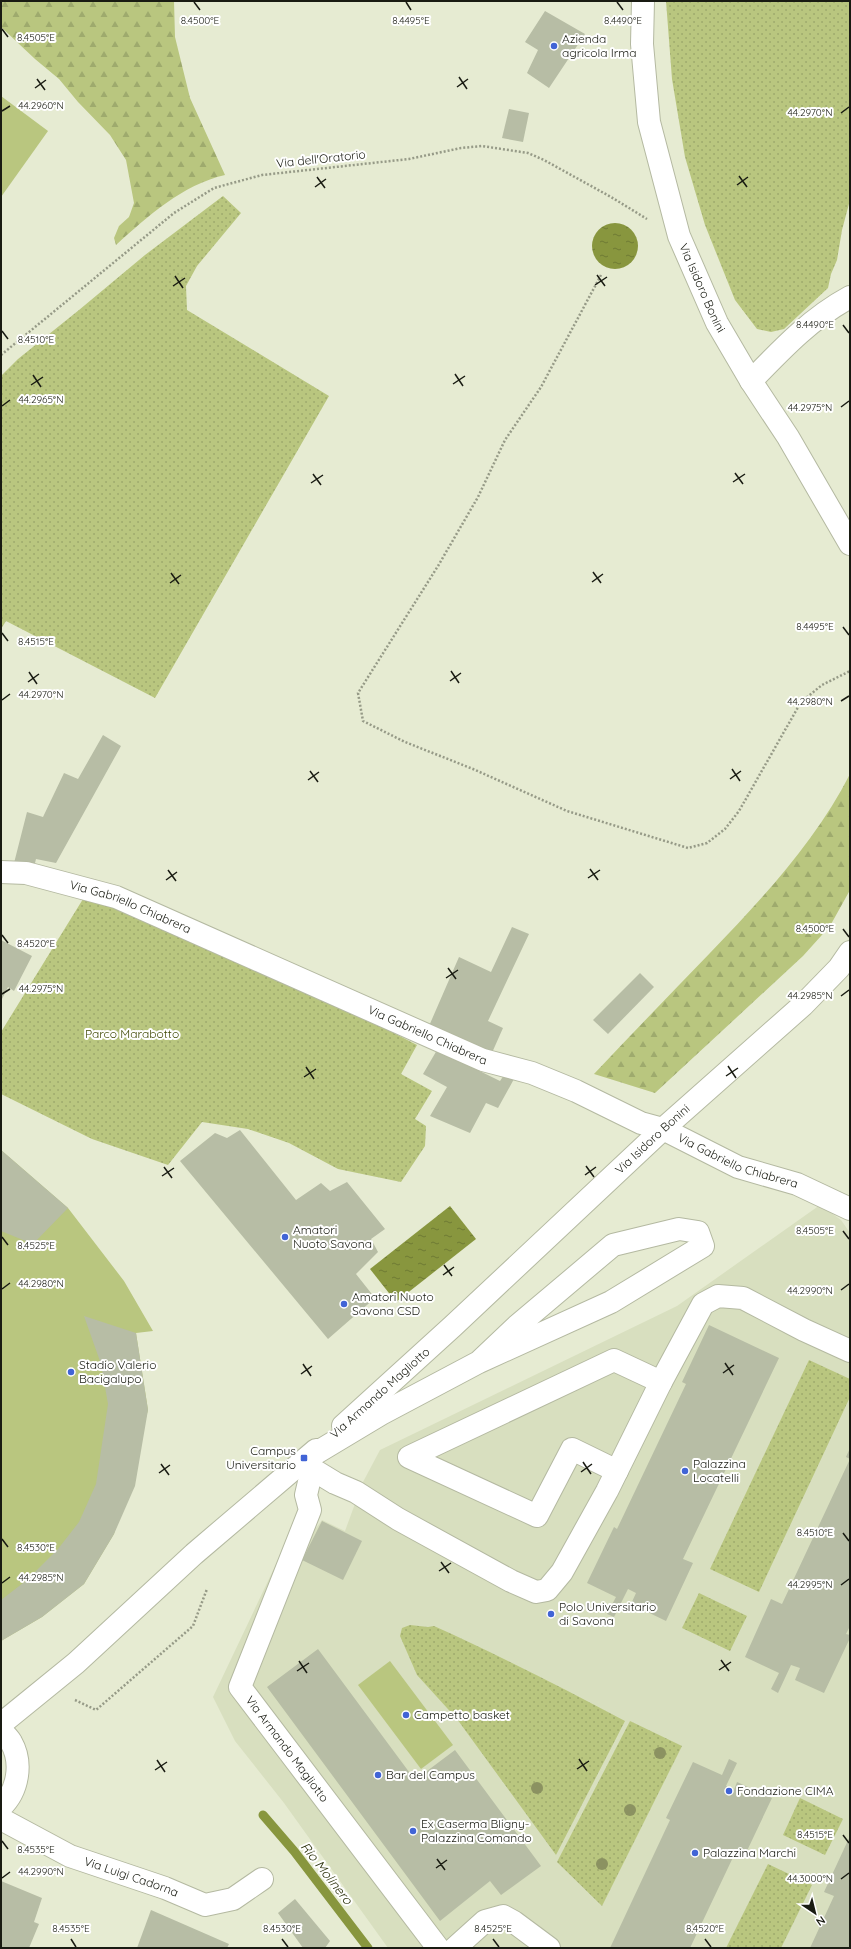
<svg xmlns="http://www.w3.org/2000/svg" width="851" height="1949" viewBox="0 0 851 1949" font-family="Quicksand,sans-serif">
<defs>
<pattern id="green-dots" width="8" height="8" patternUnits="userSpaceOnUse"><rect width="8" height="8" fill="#b9c67f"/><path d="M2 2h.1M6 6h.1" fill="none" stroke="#9eaa6d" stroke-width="1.8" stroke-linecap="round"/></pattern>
<pattern id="forest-firs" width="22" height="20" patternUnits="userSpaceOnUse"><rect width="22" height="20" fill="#b9c67f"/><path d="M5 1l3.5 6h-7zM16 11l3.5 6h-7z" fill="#9eaa6d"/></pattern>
<pattern id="water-ripples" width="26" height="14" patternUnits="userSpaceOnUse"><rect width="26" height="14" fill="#88963e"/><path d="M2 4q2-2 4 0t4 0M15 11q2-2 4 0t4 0" fill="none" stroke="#6e7a33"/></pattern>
</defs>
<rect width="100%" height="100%" fill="#e6ebd2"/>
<polygon fill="#d8dfbf" points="820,1205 841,1220 850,1233 850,1948 388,1948 284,1803 235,1741 213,1697 297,1520 316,1528 322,1520 345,1531 363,1482 380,1450 677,1306"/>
<g fill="url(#green-dots)">
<polygon points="666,1 850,1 850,200 842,230 837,260 831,274 828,288 784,329 771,332 757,329 735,300 705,225 685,157 672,79"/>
<polygon points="223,196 241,213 197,266 186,286 187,310 329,396 155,698 6,621 1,629 1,376 18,359 79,310 145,255"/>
<polygon points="83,899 132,908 251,969 295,986 359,1015 417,1045 401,1074 432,1091 415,1119 426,1126 425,1146 401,1182 338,1169 289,1143 248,1129 202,1122 168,1165 92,1139 1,1094 1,1032"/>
<polygon points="809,1360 850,1379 850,1397 759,1592 710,1569"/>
<polygon points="699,1593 747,1616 730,1651 682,1628"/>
<path d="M410,1625L428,1627L434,1626C500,1656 561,1687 625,1721L556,1855L457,1719L417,1675L400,1636L402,1628Z"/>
<polygon points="630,1721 682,1746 602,1906 557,1862"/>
<polygon points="800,1798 843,1819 825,1855 783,1835"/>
<polygon points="768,1864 812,1885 781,1948 726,1948"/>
</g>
<g fill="url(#forest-firs)">
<path d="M1,1H174L175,37L190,98L225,175C182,185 148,216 116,245L114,238L119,226L129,217L134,203L126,160L110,135L78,102L59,79L35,59L1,27Z"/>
<path d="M850,774V890L830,926L803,956L655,1093L594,1074C633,1033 671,993 710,953C762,899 816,841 850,774Z"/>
</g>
<g fill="#b9c67f">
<polygon points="1,96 48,131 1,197"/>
<polygon points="1,1150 68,1208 124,1281 153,1331 136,1333 148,1410 114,1534 84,1584 42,1617 1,1641"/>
<polygon points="390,1661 453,1745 421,1769 358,1685"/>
</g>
<g fill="url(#water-ripples)">
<circle cx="615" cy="246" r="23"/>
<polygon points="450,1206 476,1239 396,1302 370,1269"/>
</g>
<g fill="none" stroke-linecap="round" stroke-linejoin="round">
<polyline stroke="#88963e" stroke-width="9" points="263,1815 294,1851 368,1948"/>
</g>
<g fill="#b7bda5">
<polygon points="545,11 585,34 549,88 527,73 538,50 525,42"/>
<polygon points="509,109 529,113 523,142 502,138"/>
<polygon points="103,735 121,746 56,863 36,859 34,867 13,867 27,812 43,817 64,773 78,779"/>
<polygon points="512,927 529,934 488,1021 503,1028 491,1055 429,1026 459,957 491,972"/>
<polygon points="1,940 32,956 14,991 8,987 1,1001"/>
<polygon points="640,973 654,987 608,1034 593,1020"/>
<polygon points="437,1050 500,1081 504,1075 514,1079 498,1108 486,1103 470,1133 430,1116 447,1087 423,1074"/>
<polygon points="240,1130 296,1200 321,1183 330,1191 347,1182 385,1229 371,1239 378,1252 356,1274 375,1298 328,1339 180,1161 215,1133 227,1138"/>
<polygon points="1,1150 68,1208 33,1244 1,1231"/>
<polygon points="84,1316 136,1333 148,1410 135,1486 114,1534 84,1584 42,1617 1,1641 1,1600 27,1580 58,1549 79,1522 96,1484 108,1404 101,1364"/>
<polygon points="709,1325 779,1358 683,1559 693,1563 666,1621 631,1604 636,1593 628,1589 614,1617 607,1614 616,1597 587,1583 614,1527 617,1529 686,1384 682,1382"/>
<polygon points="850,1448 850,1626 846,1634 850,1635 850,1638 824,1693 795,1680 800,1668 791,1665 778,1693 771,1689 779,1673 745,1657 771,1599 782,1604 850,1459 846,1457"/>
<polygon points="322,1521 362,1541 343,1580 302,1560"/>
<polygon points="318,1649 415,1780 455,1750 541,1866 501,1895 490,1881 440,1921 267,1687"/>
<polygon points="729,1759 737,1763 726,1786 734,1790 737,1782 772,1798 745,1855 736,1851 690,1948 610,1948 670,1820 666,1818 693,1762 722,1775"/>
<polygon points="850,1836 850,1948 810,1948 834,1896 824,1892"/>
<polygon points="1,1881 42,1898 34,1922 39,1924 29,1948 1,1948"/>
<polygon points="295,1899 330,1941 325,1948 303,1948 278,1913"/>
<polygon points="151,1910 229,1944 227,1948 137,1948"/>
</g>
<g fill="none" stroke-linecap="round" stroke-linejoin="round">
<g stroke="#b4b9a1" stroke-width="24">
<g id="minor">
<path id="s1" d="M643,1L642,44L649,122L679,236L717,323L751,381L788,437L850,544"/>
<path d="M751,381C781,350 811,318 850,297"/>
<path id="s2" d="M1,872L26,873L116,897L483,1060L532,1073L576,1091L641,1123L663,1129L738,1167L797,1184L850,1209"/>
<path id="s3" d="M343,1426L453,1326L663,1129L803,1005L839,968L850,952"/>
<polyline points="312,1469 335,1483 356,1492 398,1519 511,1581 536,1592 547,1590 562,1572 607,1491 661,1382 703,1304 718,1296 743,1298 804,1330 850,1351"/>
<polyline points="617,1471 572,1449 537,1516 409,1457 614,1360 661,1382"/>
<polyline points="1,1724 76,1663 194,1554 316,1450"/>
<path d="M1,1730C4,1734 9,1738 11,1742C23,1763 18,1791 1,1807"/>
<path id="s4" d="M1,1819L70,1856L165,1888L205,1905L233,1899L262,1879"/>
<polyline points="438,1948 240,1687 310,1510 306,1495 312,1469 306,1459 381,1414 479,1362 611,1302 703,1246 698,1232 679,1229 613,1245 517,1326 479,1362"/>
<polyline points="455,1948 485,1921 503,1916 514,1922 549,1948"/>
</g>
</g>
<g stroke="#969a87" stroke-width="2.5" stroke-dasharray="2 2" stroke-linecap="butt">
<polyline points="601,275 541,387 505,440 478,497 438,566 358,693 363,721 405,742 473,769 567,811 688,848 707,843 725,829 739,811 801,702 822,685 850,671"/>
<polyline points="1,355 174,213 214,188 262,175 409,159 461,148 482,146 528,153 544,160 611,197 647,219"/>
<polyline points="75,1700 96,1710 193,1626 207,1589"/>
</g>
<use href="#minor" stroke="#fff" stroke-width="22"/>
</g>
<g fill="#8b9261">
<circle cx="660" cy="1753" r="6"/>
<circle cx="537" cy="1788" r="6"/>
<circle cx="630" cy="1810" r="6"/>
<circle cx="602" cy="1864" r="6"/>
</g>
<path fill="none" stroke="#191b12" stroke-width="1.5" d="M194,2L200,10M406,2L411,10M617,2L623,10M2,29L8,37M459,77L467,89M37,79L45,90M457,87L468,79M35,88L46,80M2,111L10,106M841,113L849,107M739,176L747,187M317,177L325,188M737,185L748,177M315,187L326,179M597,275L605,286M175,276L183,288M595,285L607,277M173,286L185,278M843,325L849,333M2,331L8,339M455,374L463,386M33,375L41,387M453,384L465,376M31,385L43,377M2,406L10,400M841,407L849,401M735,473L743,484M313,474L321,485M733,482L745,474M311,483L323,475M593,572L601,583M171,573L179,584M592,582L603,574M170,583L181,575M843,627L849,635M2,633L8,641M451,671L459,683M29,672L37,684M450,681L461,673M28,682L39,674M2,700L10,694M841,701L849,696M732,769L740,781M310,771L318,782M730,779L741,771M308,780L319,772M590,869L598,880M168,870L176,881M588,878L600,870M166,880L177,872M843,929L849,937M2,935L8,943M448,968L456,979M446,978L458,970M2,994L10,989M841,996L849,990M728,1066L736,1078M306,1067L314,1079M726,1076L738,1068M304,1077L316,1069M586,1166L594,1177M164,1167L172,1178M585,1175L596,1167M162,1176L174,1168M843,1231L849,1239M2,1237L8,1245M444,1265L452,1276M443,1275L454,1267M2,1289L10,1283M841,1290L849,1284M725,1363L733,1375M303,1364L311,1376M723,1373L734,1365M301,1374L312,1366M583,1462L591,1474M161,1464L169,1475M581,1472L592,1464M159,1473L170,1465M843,1533L849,1541M2,1539L8,1547M441,1562L449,1573M439,1571L451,1563M2,1583L10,1577M841,1585L849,1579M721,1660L729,1671M299,1661L307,1673M719,1670L731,1662M297,1671L309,1663M579,1759L587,1771M157,1760L165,1772M577,1769L589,1761M155,1770L167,1762M843,1835L849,1843M2,1841L8,1849M437,1859L445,1870M436,1868L447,1860M2,1878L10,1872M841,1879L849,1873M71,1939L76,1947M282,1939L288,1947M493,1939L499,1947M705,1939L711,1947"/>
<g fill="#4164d6" stroke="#fff" stroke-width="1.5">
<circle cx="554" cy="46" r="4"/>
<circle cx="285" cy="1237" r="4"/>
<circle cx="344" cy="1304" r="4"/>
<circle cx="71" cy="1372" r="4"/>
<rect x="300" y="1454" width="8" height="8" rx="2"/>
<circle cx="685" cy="1471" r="4"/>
<circle cx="551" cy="1614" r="4"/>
<circle cx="406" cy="1715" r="4"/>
<circle cx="378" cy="1775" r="4"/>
<circle cx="729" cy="1791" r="4"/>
<circle cx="413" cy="1831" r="4"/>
<circle cx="695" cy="1853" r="4"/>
</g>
<g text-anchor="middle" stroke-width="4" stroke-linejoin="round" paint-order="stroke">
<g font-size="12" fill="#191b12" stroke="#fff" text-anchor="start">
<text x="562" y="43">Azienda<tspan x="562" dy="14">agricola Irma</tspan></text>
<text x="293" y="1234">Amatori<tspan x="293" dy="14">Nuoto Savona</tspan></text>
<text x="352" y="1301">Amatori Nuoto<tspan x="352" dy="14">Savona CSD</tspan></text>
<text x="79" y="1369">Stadio Valerio<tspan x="79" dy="14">Bacigalupo</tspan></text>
<text x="296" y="1455" text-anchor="end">Campus<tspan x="296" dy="14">Universitario</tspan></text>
<text x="693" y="1468">Palazzina<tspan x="693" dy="14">Locatelli</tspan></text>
<text x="559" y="1611">Polo Universitario<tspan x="559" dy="14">di Savona</tspan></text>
<text x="414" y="1719">Campetto basket</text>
<text x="386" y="1779">Bar del Campus</text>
<text x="737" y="1795">Fondazione CIMA</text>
<text x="421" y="1828">Ex Caserma Bligny-<tspan x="421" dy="14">Palazzina Comando</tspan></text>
<text x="703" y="1857">Palazzina Marchi</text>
</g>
<g font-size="12" fill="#191b12" stroke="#fff">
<text transform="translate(321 159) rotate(-6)" y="4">Via dell'Oratorio</text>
<text dy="4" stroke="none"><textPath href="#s1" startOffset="296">Via Isidoro Bonini</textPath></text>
<text dy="4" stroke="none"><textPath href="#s2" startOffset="135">Via Gabriello Chiabrera</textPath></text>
<text dy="4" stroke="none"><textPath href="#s2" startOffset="459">Via Gabriello Chiabrera</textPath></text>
<text dy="4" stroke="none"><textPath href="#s3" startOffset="422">Via Isidoro Bonini</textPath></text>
<text dy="4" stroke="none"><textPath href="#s2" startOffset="795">Via Gabriello Chiabrera</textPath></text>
<text transform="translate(380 1393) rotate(-42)" y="4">Via Armando Magliotto</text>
<text transform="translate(287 1749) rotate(53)" y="4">Via Armando Magliotto</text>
<text dy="4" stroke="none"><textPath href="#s4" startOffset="143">Via Luigi Cadorna</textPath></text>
</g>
<g font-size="12" fill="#404904" stroke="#fff">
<text x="132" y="1038">Parco Marabotto</text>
</g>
<g font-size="13" font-style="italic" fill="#2d330d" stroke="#fff">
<text transform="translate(327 1873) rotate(52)" y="5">Rio Molinero</text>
</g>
</g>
<g font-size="10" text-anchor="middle" fill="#191b12" stroke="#fff" stroke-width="4" stroke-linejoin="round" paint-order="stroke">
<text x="200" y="24">8.4500°E</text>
<text x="411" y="24">8.4495°E</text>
<text x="623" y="24">8.4490°E</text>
<text x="36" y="41">8.4505°E</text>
<text x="41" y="109">44.2960°N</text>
<text x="810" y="116">44.2970°N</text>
<text x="815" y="328">8.4490°E</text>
<text x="36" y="343">8.4510°E</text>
<text x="41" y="403">44.2965°N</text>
<text x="810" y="411">44.2975°N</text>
<text x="815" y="630">8.4495°E</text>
<text x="36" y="645">8.4515°E</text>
<text x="41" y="698">44.2970°N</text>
<text x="810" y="705">44.2980°N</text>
<text x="815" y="932">8.4500°E</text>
<text x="36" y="947">8.4520°E</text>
<text x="41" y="992">44.2975°N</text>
<text x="810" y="999">44.2985°N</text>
<text x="815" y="1234">8.4505°E</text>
<text x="36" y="1249">8.4525°E</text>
<text x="41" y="1287">44.2980°N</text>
<text x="810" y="1294">44.2990°N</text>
<text x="815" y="1536">8.4510°E</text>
<text x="36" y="1551">8.4530°E</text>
<text x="41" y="1581">44.2985°N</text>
<text x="810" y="1588">44.2995°N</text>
<text x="815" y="1838">8.4515°E</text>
<text x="36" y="1853">8.4535°E</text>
<text x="41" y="1875">44.2990°N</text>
<text x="810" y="1882">44.3000°N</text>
<text x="71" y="1932">8.4535°E</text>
<text x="282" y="1932">8.4530°E</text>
<text x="493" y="1932">8.4525°E</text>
<text x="705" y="1932">8.4520°E</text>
</g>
<rect width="851" height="1949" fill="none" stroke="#191b12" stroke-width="4"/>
<g transform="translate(815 1913) rotate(145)" stroke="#ffffff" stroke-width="3" paint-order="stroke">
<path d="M0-3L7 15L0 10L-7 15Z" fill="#191b12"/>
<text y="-6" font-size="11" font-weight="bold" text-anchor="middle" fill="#191b12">N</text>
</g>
</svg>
